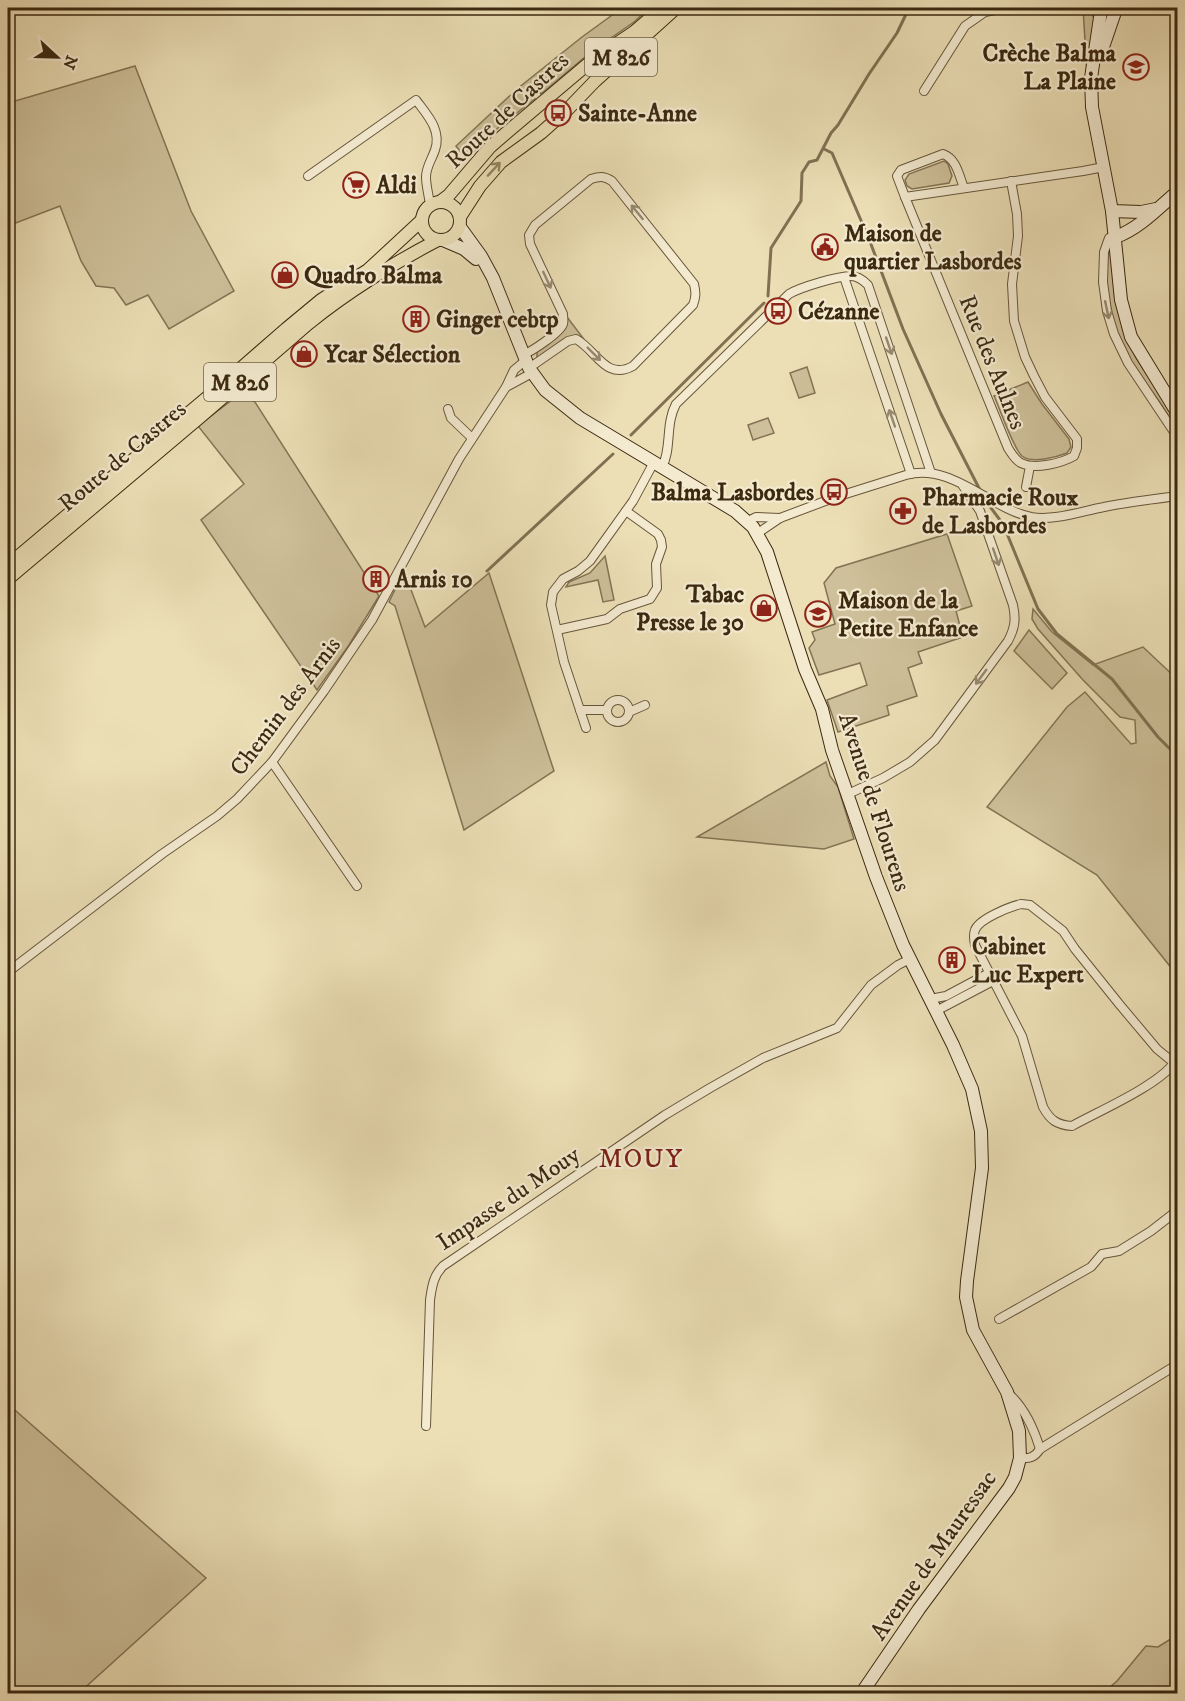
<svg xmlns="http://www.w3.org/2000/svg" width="1185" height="1701" viewBox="0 0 1185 1701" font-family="'IM FELL DW Pica',serif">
<rect width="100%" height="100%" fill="#ecdfb6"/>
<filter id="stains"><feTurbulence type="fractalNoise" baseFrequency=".00333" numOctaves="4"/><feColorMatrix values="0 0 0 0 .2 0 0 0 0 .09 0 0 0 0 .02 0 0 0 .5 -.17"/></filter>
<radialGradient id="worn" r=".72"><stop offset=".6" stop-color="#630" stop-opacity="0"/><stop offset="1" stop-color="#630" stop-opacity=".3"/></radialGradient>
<g fill="#cec09a" stroke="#847455" stroke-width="1.5">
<polygon points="622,8 649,8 634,22 592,51 541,94 540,92 534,96 535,99 500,126 466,159 456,146 517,89 582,37"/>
<polygon points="1083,8 1091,13 1095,20 1087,73"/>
<polygon points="135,66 191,211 234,291 169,329 148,295 126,305 114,288 96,286 81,261 60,206 8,226 8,103"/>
<polygon points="944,161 948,164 952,176 949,183 912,189 907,186 905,180 909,174"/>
<path d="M1109,249L1112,251L1115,300L1125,336L1136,358L1176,419L1177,432C1167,408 1148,388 1134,366C1112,331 1104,291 1106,250Z"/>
<polygon points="567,317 583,338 578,336 539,358 537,357 537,352"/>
<polygon points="807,367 815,393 799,398 790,373"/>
<path d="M1028,382L1042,404L1069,439L1071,447L1067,453C1057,457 1032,464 1022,456C1013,448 1000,409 994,396Z"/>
<polygon points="240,394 255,402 379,596 349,645 317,690 201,520 244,484 198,426"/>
<polygon points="768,418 774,433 753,440 748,425"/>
<polygon points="947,534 972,606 956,611 963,637 918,652 922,663 908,668 917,696 887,706 889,715 838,732 827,700 867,685 860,663 819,675 809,648 815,640 812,632 835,624 824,583 836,568"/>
<polygon points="605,556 614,600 603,602 598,580 566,587 569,582 590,573"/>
<rect x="1171" y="563" width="6" height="57"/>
<polygon points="404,571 425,627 489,573 554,771 464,830 395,606 389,602"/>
<polygon points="1033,609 1052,632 1093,665 1143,647 1177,679 1177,975 1097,875 987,807 1067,707 1085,692 1131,744 1136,743 1135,720 1120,717 1083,680 1038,629 1032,619"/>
<polygon points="1029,630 1067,673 1052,689 1014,651"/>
<polygon points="826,762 830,776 838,787 854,839 824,849 697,837"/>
<polygon points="8,1404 206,1578 79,1693 8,1693"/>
<polygon points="1177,1635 1177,1683 1164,1693 1103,1693 1117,1681 1146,1646 1158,1647"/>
</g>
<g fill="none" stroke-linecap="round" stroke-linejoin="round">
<g stroke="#817152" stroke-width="3">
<polyline points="824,149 832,153 869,239 903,329 941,414 981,492"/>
<polyline points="768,296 771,248 801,201 802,173 809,162 817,160 831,133 838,125 869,74 897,33 909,8"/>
<polyline points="631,435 764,303"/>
<polyline points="985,500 1003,524 1038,609 1057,634 1112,679 1158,737 1178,757"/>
<polyline points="487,571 613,454"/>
</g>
<g stroke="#67563a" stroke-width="10">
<g id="street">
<polyline points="924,91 965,26 985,12 1004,8"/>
<path d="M308,176L416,100C427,115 442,130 435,150C432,159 426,167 426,177C426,186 429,196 430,205"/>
<path d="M964,188C959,176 957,159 943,154L901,170L897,176L905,197L1083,171L1104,167"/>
<path d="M905,197L1008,448C1012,454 1015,460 1021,463C1035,470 1062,463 1074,456L1077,448V439L1045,397L1034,376L1025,357L1014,321L1012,284L1018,236L1017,214L1011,181"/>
<polyline points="1116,237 1109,238 1104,252 1103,282 1107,311 1114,334 1128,363 1178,438"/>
<polyline points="844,277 911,474"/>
<path d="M523,355C532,351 560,333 563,324C564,321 563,318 563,314L530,244L529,235L535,225L591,179C600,176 604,176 612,181L694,284C696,293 696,297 693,305L633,366C606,381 597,351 576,339L568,341L529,368"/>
<polyline points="506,387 532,373"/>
<polyline points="448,409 451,418 472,438"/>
<path d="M662,467C672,449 665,424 676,404L789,294C801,287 838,276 851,276C858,276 863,280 868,285L931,473"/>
<polyline points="1026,487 1030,466"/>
<polyline points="748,521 756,517 780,518"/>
<path d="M758,533L780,518L836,497L906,475C951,462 989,508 1031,517C1054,521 1082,511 1104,507C1128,502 1153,499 1178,496"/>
<polyline points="557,630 607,619 620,609 650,599 657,588 656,564 662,547 661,540 658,534 626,511"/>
<circle cx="618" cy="711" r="11"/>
<polyline points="580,710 607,710"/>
<polyline points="629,712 645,705"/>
<polyline points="586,728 564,662 551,605 553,592 563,579 578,571 590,561 633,501 654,462"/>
<polyline points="272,762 357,886"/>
<path d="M848,794L883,778L910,762L935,740L1008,641C1015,628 1016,619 1013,605L980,511L963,486"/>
<path d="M1021,904L1030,905L1063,931L1075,949L1120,1005L1157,1049L1174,1063C1157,1086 1099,1111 1072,1126C1057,1125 1050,1120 1043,1107L1022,1036L975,945C974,940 973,935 975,930C979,919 1009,907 1021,904Z"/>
<polyline points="8,972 162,854 217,816 237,799 272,762 324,691 372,620 459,459 506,387 514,370 526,360"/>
<polyline points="930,999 946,996 989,973"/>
<polyline points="936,1011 993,981"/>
<polyline points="999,1319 1091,1267 1102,1254 1119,1251 1151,1231 1178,1210"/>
<path d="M1010,1395C1025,1409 1034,1429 1040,1449"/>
<path d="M426,1426L430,1300C432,1287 433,1276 443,1266L665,1115L710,1088L763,1058L837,1028L871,985L898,965L910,959"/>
<path d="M1020,1458C1030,1459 1035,1457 1040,1449L1178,1364"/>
</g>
</g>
<g stroke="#3b2910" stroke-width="14">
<g id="secondary">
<polyline points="1101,11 1091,78 1092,107 1112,211 1121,300 1131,337 1178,414"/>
<polyline points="1103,47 1115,12"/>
<polyline points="1112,211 1141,212 1156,209"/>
<polyline points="460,227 481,256 493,278 529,368 545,390 580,418 735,511 753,527 767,552 805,669 822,709 832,750 876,877 903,945 953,1045 972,1089 981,1131 982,1168 967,1281 966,1297 973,1330 1007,1392 1019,1431 1020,1458 1015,1477 1009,1488 919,1609 861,1694"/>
<path d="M1116,237C1141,227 1157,209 1178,191"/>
<polyline points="443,240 464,249 476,259"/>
</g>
</g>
<g stroke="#3b2910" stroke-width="14">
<g id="primary">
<polyline points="441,201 449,195 490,147 505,134 595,58 634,32 662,8"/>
<circle cx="441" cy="221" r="19"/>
<polyline points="460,217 480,186 501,162 541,133 568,109 595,81 676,8"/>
<polyline points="8,565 216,390 286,329 321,300 368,270 422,220"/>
<path d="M8,579L199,418L309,323C346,293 395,262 438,240"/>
</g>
</g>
<use href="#street" stroke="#f3ead0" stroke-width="8"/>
<use href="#secondary" stroke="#f3ead0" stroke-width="12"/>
<use href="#primary" stroke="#ecdfb6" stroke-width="12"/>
</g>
<defs><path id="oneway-shaft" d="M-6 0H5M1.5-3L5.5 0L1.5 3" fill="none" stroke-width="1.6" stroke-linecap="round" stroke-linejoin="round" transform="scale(1.5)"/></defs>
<use stroke="#948463" href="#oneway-shaft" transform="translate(494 169) rotate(-47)"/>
<g stroke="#978a70">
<use href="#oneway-shaft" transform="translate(637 212) rotate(-129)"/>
<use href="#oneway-shaft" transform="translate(547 280) rotate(65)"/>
<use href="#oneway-shaft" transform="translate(1107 310) rotate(78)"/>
<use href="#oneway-shaft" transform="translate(889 346) rotate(71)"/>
<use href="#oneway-shaft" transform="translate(594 354) rotate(45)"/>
<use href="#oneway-shaft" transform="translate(892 418) rotate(-109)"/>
<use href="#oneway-shaft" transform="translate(996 557) rotate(71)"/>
<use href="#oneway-shaft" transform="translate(981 677) rotate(126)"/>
</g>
<defs>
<g id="school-ring" transform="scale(1.35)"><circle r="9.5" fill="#f3ead0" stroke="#8f2418" stroke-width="1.5"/><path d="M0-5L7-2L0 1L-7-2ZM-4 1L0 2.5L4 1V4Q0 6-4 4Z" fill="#8f2418"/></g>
<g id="bus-ring" transform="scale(1.35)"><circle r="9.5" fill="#f3ead0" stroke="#8f2418" stroke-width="1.5"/><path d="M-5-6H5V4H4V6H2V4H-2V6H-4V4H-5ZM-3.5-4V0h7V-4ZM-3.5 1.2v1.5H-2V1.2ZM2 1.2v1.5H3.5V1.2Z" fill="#8f2418"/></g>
<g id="supermarket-ring" transform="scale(1.35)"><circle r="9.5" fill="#f3ead0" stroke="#8f2418" stroke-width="1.5"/><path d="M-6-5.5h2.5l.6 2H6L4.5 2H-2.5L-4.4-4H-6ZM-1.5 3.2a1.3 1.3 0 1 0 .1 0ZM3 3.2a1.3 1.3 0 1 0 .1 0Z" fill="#8f2418"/></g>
<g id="civic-ring" transform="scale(1.35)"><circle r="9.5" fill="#f3ead0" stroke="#8f2418" stroke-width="1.5"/><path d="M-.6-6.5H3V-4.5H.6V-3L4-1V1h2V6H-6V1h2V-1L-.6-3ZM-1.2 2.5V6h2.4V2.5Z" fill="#8f2418"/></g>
<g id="shop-ring" transform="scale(1.35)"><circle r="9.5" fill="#f3ead0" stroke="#8f2418" stroke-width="1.5"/><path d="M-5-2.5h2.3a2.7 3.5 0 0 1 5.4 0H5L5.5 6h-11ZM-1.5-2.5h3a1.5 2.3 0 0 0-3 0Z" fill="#8f2418"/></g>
<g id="building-ring" transform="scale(1.35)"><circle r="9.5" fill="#f3ead0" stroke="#8f2418" stroke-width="1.5"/><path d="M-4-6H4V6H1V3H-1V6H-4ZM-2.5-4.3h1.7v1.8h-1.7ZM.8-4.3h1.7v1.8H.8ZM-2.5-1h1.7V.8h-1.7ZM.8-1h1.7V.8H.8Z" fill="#8f2418"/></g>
<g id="pharmacy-ring" transform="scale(1.35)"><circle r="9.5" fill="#f3ead0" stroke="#8f2418" stroke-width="1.5"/><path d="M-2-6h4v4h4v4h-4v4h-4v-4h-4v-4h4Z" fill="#8f2418"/></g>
</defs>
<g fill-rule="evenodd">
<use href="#school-ring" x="1136" y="67"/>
<use href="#bus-ring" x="558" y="113"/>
<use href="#supermarket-ring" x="356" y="185"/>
<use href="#civic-ring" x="825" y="247"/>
<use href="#shop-ring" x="285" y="275"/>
<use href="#bus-ring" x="778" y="311"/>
<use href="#building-ring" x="416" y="319"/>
<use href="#shop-ring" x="304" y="354"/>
<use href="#bus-ring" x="834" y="492"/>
<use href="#pharmacy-ring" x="903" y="511"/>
<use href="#building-ring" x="376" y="579"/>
<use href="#shop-ring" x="764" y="608"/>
<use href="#school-ring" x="818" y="614"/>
<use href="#building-ring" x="952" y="960"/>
</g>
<g text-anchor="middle" stroke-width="4.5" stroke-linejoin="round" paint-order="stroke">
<g fill="#f3ead0" stroke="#72634a" stroke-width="1.5">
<rect x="585" y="38" width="72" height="38" rx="4.5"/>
<rect x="204" y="363" width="72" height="38" rx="4.5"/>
</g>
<g font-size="22" font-weight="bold" fill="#3b2910">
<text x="621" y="65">M 826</text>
<text x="240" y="390">M 826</text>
</g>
<g font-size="24" font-weight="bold" fill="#3b2910" stroke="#f3ead0" text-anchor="start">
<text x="1116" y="61" text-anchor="end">Crèche Balma<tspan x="1116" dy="28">La Plaine</tspan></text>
<text x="578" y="121">Sainte-Anne</text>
<text x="376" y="193">Aldi</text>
<text x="844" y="241">Maison de<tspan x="844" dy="28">quartier Lasbordes</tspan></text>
<text x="304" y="283">Quadro Balma</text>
<text x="798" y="319">Cézanne</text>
<text x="436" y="327">Ginger cebtp</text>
<text x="324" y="362">Ycar Sélection</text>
<text x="814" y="500" text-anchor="end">Balma Lasbordes</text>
<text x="922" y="505">Pharmacie Roux<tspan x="922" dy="28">de Lasbordes</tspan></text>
<text x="395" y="587">Arnis 10</text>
<text x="744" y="602" text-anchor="end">Tabac<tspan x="744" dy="28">Presse le 30</tspan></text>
<text x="838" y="608">Maison de la<tspan x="838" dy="28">Petite Enfance</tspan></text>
<text x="972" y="954">Cabinet<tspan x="972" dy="28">Luc Expert</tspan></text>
</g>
<g font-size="24" fill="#3b2910" stroke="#f3ead0">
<text transform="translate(507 110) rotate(-43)" y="8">Route de Castres</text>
<text transform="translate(993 362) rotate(68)" y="8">Rue des Aulnes</text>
<text transform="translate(122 456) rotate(-40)" y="8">Route de Castres</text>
<text transform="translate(285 706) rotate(-53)" y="8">Chemin des Arnis</text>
<text transform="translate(875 802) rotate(72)" y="8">Avenue de Flourens</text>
<text transform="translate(508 1198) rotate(-34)" y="8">Impasse du Mouy</text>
<text transform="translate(933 1555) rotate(-55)" y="8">Avenue de Mauressac</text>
</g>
<g font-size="26" letter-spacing="1.5" fill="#7a1f14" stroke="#f3ead0">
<text x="641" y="1167">MOUY</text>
</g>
</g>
<rect width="1185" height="1701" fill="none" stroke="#ecdfb6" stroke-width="30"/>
<rect x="9" y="9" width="1167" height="1683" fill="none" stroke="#3b2910" stroke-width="3"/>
<rect x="15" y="15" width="1155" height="1671" fill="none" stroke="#3b2910" stroke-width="1.5"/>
<g transform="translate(57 57) rotate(112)" stroke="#f3ead0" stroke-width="4.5" paint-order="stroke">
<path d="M0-4.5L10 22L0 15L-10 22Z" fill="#3b2910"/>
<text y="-9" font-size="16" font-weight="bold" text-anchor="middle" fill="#3b2910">N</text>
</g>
<rect width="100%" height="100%" filter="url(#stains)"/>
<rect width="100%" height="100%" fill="url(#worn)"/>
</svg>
